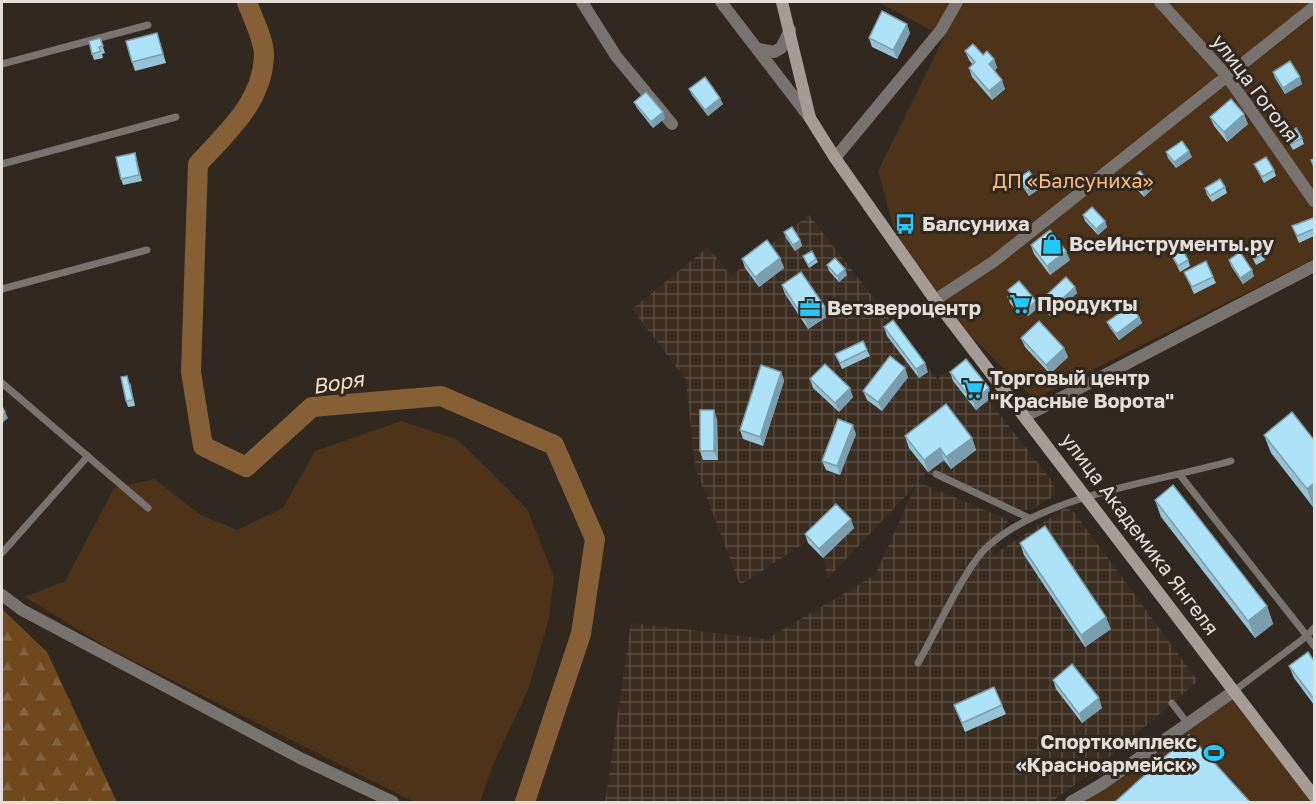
<svg xmlns="http://www.w3.org/2000/svg" width="1316" height="804" viewBox="0 0 1316 804" font-family="'Golos Text',sans-serif">
<defs>
<pattern id="industrial-grid" width="8" height="8" patternUnits="userSpaceOnUse" patternTransform="scale(1.5)"><rect width="8" height="8" fill="#3b2d20"/><path d="M0 4h8M4 0v8" fill="none" stroke="#574b40"/></pattern>
<pattern id="forest-firs" width="22" height="20" patternUnits="userSpaceOnUse" patternTransform="scale(1.5)"><rect width="22" height="20" fill="#6f481e"/><path d="M5 1l3.5 6h-7zM16 11l3.5 6h-7z" fill="#83623e"/></pattern>
</defs>
<rect width="100%" height="100%" fill="#312820"/>
<polygon fill="url(#industrial-grid)" points="809,215 937,379 960,364 1052,481 1057,494 1033,509 1017,510 926,473 918,482 1008,520 993,555 1065,508 1074,512 1198,681 1090,774 1051,802 605,802 631,623 767,639 875,575 916,485 827,579 820,533 740,585 695,467 686,380 632,309 708,247 731,276"/>
<polygon fill="url(#forest-firs)" points="2,609 47,652 117,802 2,802"/>
<g fill="#4c3319">
<polygon points="878,2 1314,2 1314,259 1034,399 935,300 900,250 878,171 944,37"/>
<polygon points="401,421 458,440 490,471 527,509 554,577 549,619 528,690 493,765 480,802 414,802 108,648 25,597 65,581 114,488 154,479 201,515 237,530 283,508 315,451"/>
<polygon points="1234,691 1314,796 1314,802 1071,802"/>
</g>
<g fill="none" stroke-linecap="round" stroke-linejoin="round">
<path stroke="#875f36" stroke-width="20" d="M247,2C252,17 264,39 264,55C263,102 227,132 198,164L191,372L203,446L246,467L312,407L441,396L554,445L595,539L581,634L525,802"/>
<g stroke="#78736f" stroke-width="7">
<polyline points="2,64 148,25"/>
<polyline points="2,164 176,117"/>
<polyline points="2,289 147,250"/>
<polyline points="2,383 148,508"/>
<polyline points="936,474 1029,518"/>
<polyline points="1180,475 1307,636 1234,691"/>
<polyline points="2,553 88,456"/>
<polyline points="1314,628 1307,636 1314,646"/>
<path d="M918,663C935,634 965,567 988,546C1047,494 1157,482 1231,461"/>
<polyline points="1172,703 1188,724"/>
</g>
<g stroke="#78736f" stroke-width="12">
<polyline points="582,2 616,56 672,124"/>
<polyline points="1160,2 1227,76 1314,201"/>
<polyline points="835,158 941,30 957,2"/>
<polyline points="1026,416 1314,266"/>
<polyline points="2,595 22,610 302,759 393,802"/>
<polyline points="1071,802 1102,784 1234,691"/>
</g>
<g stroke="#78736f" stroke-width="12">
<polyline points="721,2 810,118"/>
<polyline points="759,49 774,52 781,48 790,30"/>
<polyline points="935,300 993,262 1314,7"/>
</g>
<polyline stroke="#a49c95" stroke-width="12" points="782,2 810,118 835,158 935,300 1314,796"/>
</g>
<g fill="#96c2d6">
<polygon points="157,33 166,63 135,71 132,62"/>
<polygon points="910,33 897,59 872,47 869,38"/>
<polygon points="100,38 105,53 102,54 103,58 94,60 92,54"/>
<polygon points="965,51 994,59 997,68 994,71 1005,89 992,100 972,77 969,68 973,65 969,60"/>
<polygon points="1273,72 1302,84 1285,94 1275,78"/>
<polygon points="689,89 723,104 708,116 692,95"/>
<polygon points="634,102 665,118 653,128 637,108"/>
<polygon points="1210,117 1248,124 1227,142 1214,126"/>
<polygon points="1285,135 1302,138 1304,144 1293,150"/>
<polygon points="1166,152 1192,157 1176,168 1168,158"/>
<polygon points="135,153 142,181 123,185 121,179"/>
<polygon points="1254,164 1274,170 1276,176 1264,183 1257,170"/>
<polygon points="1019,178 1039,189 1029,196 1021,184"/>
<polygon points="1131,179 1152,189 1144,197 1133,185"/>
<polygon points="1225,187 1227,193 1212,202 1207,195 1205,188"/>
<polygon points="1083,215 1105,221 1107,227 1098,235 1085,221"/>
<polygon points="1314,222 1314,236 1299,243 1292,226"/>
<polygon points="784,232 800,240 802,246 795,251 786,238"/>
<polygon points="1031,245 1070,260 1050,275 1034,254"/>
<polygon points="1247,247 1263,254 1265,260 1256,265"/>
<polygon points="803,256 816,259 818,262 809,268"/>
<polygon points="1172,256 1188,260 1190,266 1180,272"/>
<polygon points="780,258 784,268 759,287 745,268 742,259"/>
<polygon points="1229,260 1254,276 1243,284 1231,266"/>
<polygon points="827,265 847,275 839,282 829,271"/>
<polygon points="1184,272 1213,277 1216,283 1194,294"/>
<polygon points="782,285 825,307 828,316 808,329 785,294"/>
<polygon points="1075,287 1077,293 1051,317 1042,307 1040,301"/>
<polygon points="1008,290 1039,307 1028,316 1023,310 1019,314 1010,303 1008,297 1010,295"/>
<polygon points="1139,317 1142,323 1119,340 1110,328 1107,322"/>
<polygon points="884,327 928,372 919,378 887,336"/>
<polygon points="1021,338 1064,348 1068,357 1050,374 1025,347"/>
<polygon points="867,350 870,356 842,369 835,354"/>
<polygon points="781,372 784,381 763,446 743,439 740,430"/>
<polygon points="950,372 992,397 976,410 953,381"/>
<polygon points="908,377 882,411 867,400 863,391"/>
<polygon points="810,379 853,397 839,412 813,388"/>
<polygon points="130,382 135,406 128,407 126,401"/>
<polygon points="717,419 718,460 703,460 700,451"/>
<polygon points="856,434 840,475 826,470 822,461"/>
<polygon points="1264,435 1314,440 1314,506 1313,507 1271,453"/>
<polygon points="905,436 972,438 976,450 951,469 944,460 928,472 909,448"/>
<polygon points="1155,500 1267,606 1273,624 1255,638 1161,517"/>
<polygon points="854,528 823,558 808,543 805,534"/>
<polygon points="1020,543 1111,629 1085,647 1024,555"/>
<polygon points="1314,661 1314,705 1294,678 1289,666"/>
<polygon points="1053,680 1102,708 1082,723 1056,689"/>
<polygon points="954,705 1002,705 1006,714 965,732"/>
</g>
<g fill="#7a9eae">
<polygon points="907,24 910,33 897,59 893,50"/>
<polygon points="994,59 997,68 992,73 989,64"/>
<polygon points="1300,77 1302,84 1285,94 1283,88"/>
<polygon points="1002,80 1005,89 992,100 989,91"/>
<polygon points="720,98 723,104 708,116 705,110"/>
<polygon points="663,112 665,118 653,128 651,122"/>
<polygon points="1244,114 1248,124 1227,142 1224,132"/>
<polygon points="1189,151 1192,157 1176,168 1174,162"/>
<polygon points="1037,183 1039,189 1029,196 1027,190"/>
<polygon points="1150,183 1152,189 1144,197 1142,190"/>
<polygon points="1105,221 1107,227 1098,235 1096,229"/>
<polygon points="800,240 802,246 795,251 793,245"/>
<polygon points="1066,251 1070,260 1050,275 1047,266"/>
<polygon points="780,258 784,268 759,287 755,277"/>
<polygon points="845,269 847,275 839,282 837,276"/>
<polygon points="1252,270 1254,276 1243,284 1240,278"/>
<polygon points="1075,287 1077,293 1051,317 1049,311"/>
<polygon points="1036,301 1039,307 1028,316 1026,310"/>
<polygon points="1021,304 1023,310 1019,314 1017,308"/>
<polygon points="825,307 828,316 808,329 805,320"/>
<polygon points="1139,317 1142,323 1119,340 1116,334"/>
<polygon points="1064,348 1068,357 1050,374 1046,365"/>
<polygon points="925,363 928,372 919,378 916,369"/>
<polygon points="905,368 908,377 882,411 878,402"/>
<polygon points="781,372 784,381 763,446 760,437"/>
<polygon points="850,388 853,397 839,412 835,403"/>
<polygon points="989,388 992,397 976,410 973,401"/>
<polygon points="714,410 717,419 718,460 714,451"/>
<polygon points="5,412 8,418 2,423 2,415"/>
<polygon points="853,425 856,434 840,475 837,466"/>
<polygon points="972,438 976,450 951,469 946,457"/>
<polygon points="940,448 944,460 928,472 924,460"/>
<polygon points="1314,483 1314,506 1313,507 1307,489"/>
<polygon points="851,519 854,528 823,558 819,549"/>
<polygon points="1267,606 1273,624 1255,638 1248,621"/>
<polygon points="1106,617 1111,629 1085,647 1081,635"/>
<polygon points="1099,698 1102,708 1082,723 1079,714"/>
</g>
<g fill="#aee2f9" stroke="#7a9eae" stroke-width="1.5">
<polygon points="882,11 907,24 893,50 869,38"/>
<polygon points="157,33 163,54 132,62 126,41"/>
<polygon points="100,38 103,46 99,47 101,51 92,54 89,41"/>
<polygon points="973,44 983,55 987,51 994,59 989,64 1002,80 989,91 969,68 975,62 965,51"/>
<polygon points="1290,61 1300,77 1283,88 1273,72"/>
<polygon points="705,77 720,98 705,110 689,89"/>
<polygon points="646,92 663,112 651,122 634,102"/>
<polygon points="1231,99 1244,114 1224,132 1210,117"/>
<polygon points="1296,128 1302,138 1291,144 1285,135"/>
<polygon points="1182,141 1189,151 1174,162 1166,152"/>
<polygon points="135,153 139,175 121,179 116,157"/>
<polygon points="1266,157 1274,170 1262,177 1254,164"/>
<polygon points="1314,159 1314,167 1311,160"/>
<polygon points="1029,171 1037,183 1027,190 1019,178"/>
<polygon points="1140,171 1150,183 1142,190 1131,179"/>
<polygon points="1220,179 1225,187 1210,196 1205,188"/>
<polygon points="1092,207 1105,221 1096,229 1083,215"/>
<polygon points="1313,218 1314,222 1314,229 1297,236 1292,226"/>
<polygon points="792,227 800,240 793,245 784,232"/>
<polygon points="1050,230 1066,251 1047,266 1031,245"/>
<polygon points="767,240 780,258 755,277 742,259"/>
<polygon points="1257,242 1263,254 1254,259 1247,247"/>
<polygon points="1183,250 1188,260 1178,266 1172,256"/>
<polygon points="812,251 816,259 808,265 803,256"/>
<polygon points="1240,252 1252,270 1240,278 1229,260"/>
<polygon points="835,258 845,269 837,276 827,265"/>
<polygon points="1206,261 1213,277 1192,287 1184,272"/>
<polygon points="801,272 825,307 805,320 782,285"/>
<polygon points="1066,277 1075,287 1049,311 1040,301"/>
<polygon points="1019,281 1036,301 1026,310 1021,304 1017,308 1008,297 1012,294 1008,290"/>
<polygon points="1131,305 1139,317 1116,334 1107,322"/>
<polygon points="893,320 925,363 916,369 884,327"/>
<polygon points="1039,321 1064,348 1046,365 1021,338"/>
<polygon points="863,341 867,350 840,363 835,354"/>
<polygon points="890,356 905,368 878,402 863,391"/>
<polygon points="966,359 989,388 973,401 950,372"/>
<polygon points="825,364 850,388 835,403 810,379"/>
<polygon points="761,365 781,372 760,437 740,430"/>
<polygon points="127,376 133,400 126,401 121,377"/>
<polygon points="946,404 972,438 946,457 940,448 924,460 905,436"/>
<polygon points="2,407 5,412 2,415"/>
<rect x="700" y="410" width="14" height="41"/>
<polygon points="1292,412 1314,440 1314,483 1307,489 1264,435"/>
<polygon points="838,419 853,425 837,466 822,461"/>
<polygon points="1173,485 1267,606 1248,621 1155,500"/>
<polygon points="836,504 851,519 819,549 805,534"/>
<polygon points="1045,526 1106,617 1081,635 1020,543"/>
<polygon points="1308,652 1314,661 1314,699 1289,666"/>
<polygon points="1072,664 1099,698 1079,714 1053,680"/>
<polygon points="994,687 1002,705 962,723 954,705"/>
<polygon points="1189,735 1250,802 1115,802"/>
</g>
<defs>
<g id="bus-bare" transform="scale(1.62)"><path d="M-5-6H5V4H4V6H2V4H-2V6H-4V4H-5ZM-3.5-4V0h7V-4ZM-3.5 1.2v1.5H-2V1.2ZM2 1.2v1.5H3.5V1.2Z" fill="#21c9fd" stroke="#312820" stroke-width="2.5" paint-order="stroke"/></g>
<g id="shop-bare" transform="scale(1.62)"><path d="M-5-2.5h2.3a2.7 3.5 0 0 1 5.4 0H5L5.5 6h-11ZM-1.5-2.5h3a1.5 2.3 0 0 0-3 0Z" fill="#21c9fd" stroke="#312820" stroke-width="2.5" paint-order="stroke"/></g>
<g id="supermarket-bare" transform="scale(1.62)"><path d="M-6-5.5h2.5l.6 2H6L4.5 2H-2.5L-4.4-4H-6ZM-1.5 3.2a1.3 1.3 0 1 0 .1 0ZM3 3.2a1.3 1.3 0 1 0 .1 0Z" fill="#21c9fd" stroke="#312820" stroke-width="2.5" paint-order="stroke"/></g>
<g id="office-bare" transform="scale(1.62)"><path d="M-6-3h4V-5.5h4V-3h4V5H-6ZM-1-4.5V-3h2v-1.5ZM-6 0V1H6V0Z" fill="#21c9fd" stroke="#312820" stroke-width="2.5" paint-order="stroke"/></g>
<g id="stadium-bare" transform="scale(1.62)"><path d="M0-5a6.5 5 0 1 0 0 10a6.5 5 0 1 0 0-10ZM-3.5-1.8h7v3.6h-7Z" fill="#21c9fd" stroke="#312820" stroke-width="2.5" paint-order="stroke"/></g>
</defs>
<g fill-rule="evenodd">
<use href="#bus-bare" x="905" y="224"/>
<use href="#shop-bare" x="1052" y="244"/>
<use href="#supermarket-bare" x="1020" y="304"/>
<use href="#office-bare" x="810" y="308"/>
<use href="#supermarket-bare" x="973" y="389"/>
<use href="#stadium-bare" x="1214" y="753"/>
</g>
<g text-anchor="middle" stroke-width="6" stroke-linejoin="round" paint-order="stroke">
<g font-size="20" fill="#e4ded9" stroke="#312820">
<text transform="translate(1255 88) rotate(53)" y="7">улица Гоголя</text>
<text transform="translate(1140 534) rotate(53)" y="7">улица Академика Янгеля</text>
</g>
<g font-size="20" fill="#fcbc7e" stroke="#312820">
<text x="1073" y="188">ДП «Балсуниха»</text>
</g>
<g font-size="20" font-weight="bold" fill="#e4ded9" stroke="#312820" text-anchor="start">
<text x="922" y="231">Балсуниха</text>
<text x="1069" y="251">ВсеИнструменты.ру</text>
<text x="1037" y="311">Продукты</text>
<text x="827" y="315">Ветзвероцентр</text>
<text x="990" y="385">Торговый центр<tspan x="990" dy="23">"Красные Ворота"</tspan></text>
<text x="1197" y="749" text-anchor="end">Спорткомплекс<tspan x="1197" dy="23">«Красноармейск»</tspan></text>
</g>
<g font-size="21" font-style="italic" fill="#f8dec6" stroke="#312820">
<text transform="translate(338 383) rotate(-9)" y="7">Воря</text>
</g>
</g>
<rect width="1316" height="804" fill="none" stroke="#e4ded9" stroke-width="6"/>
</svg>
